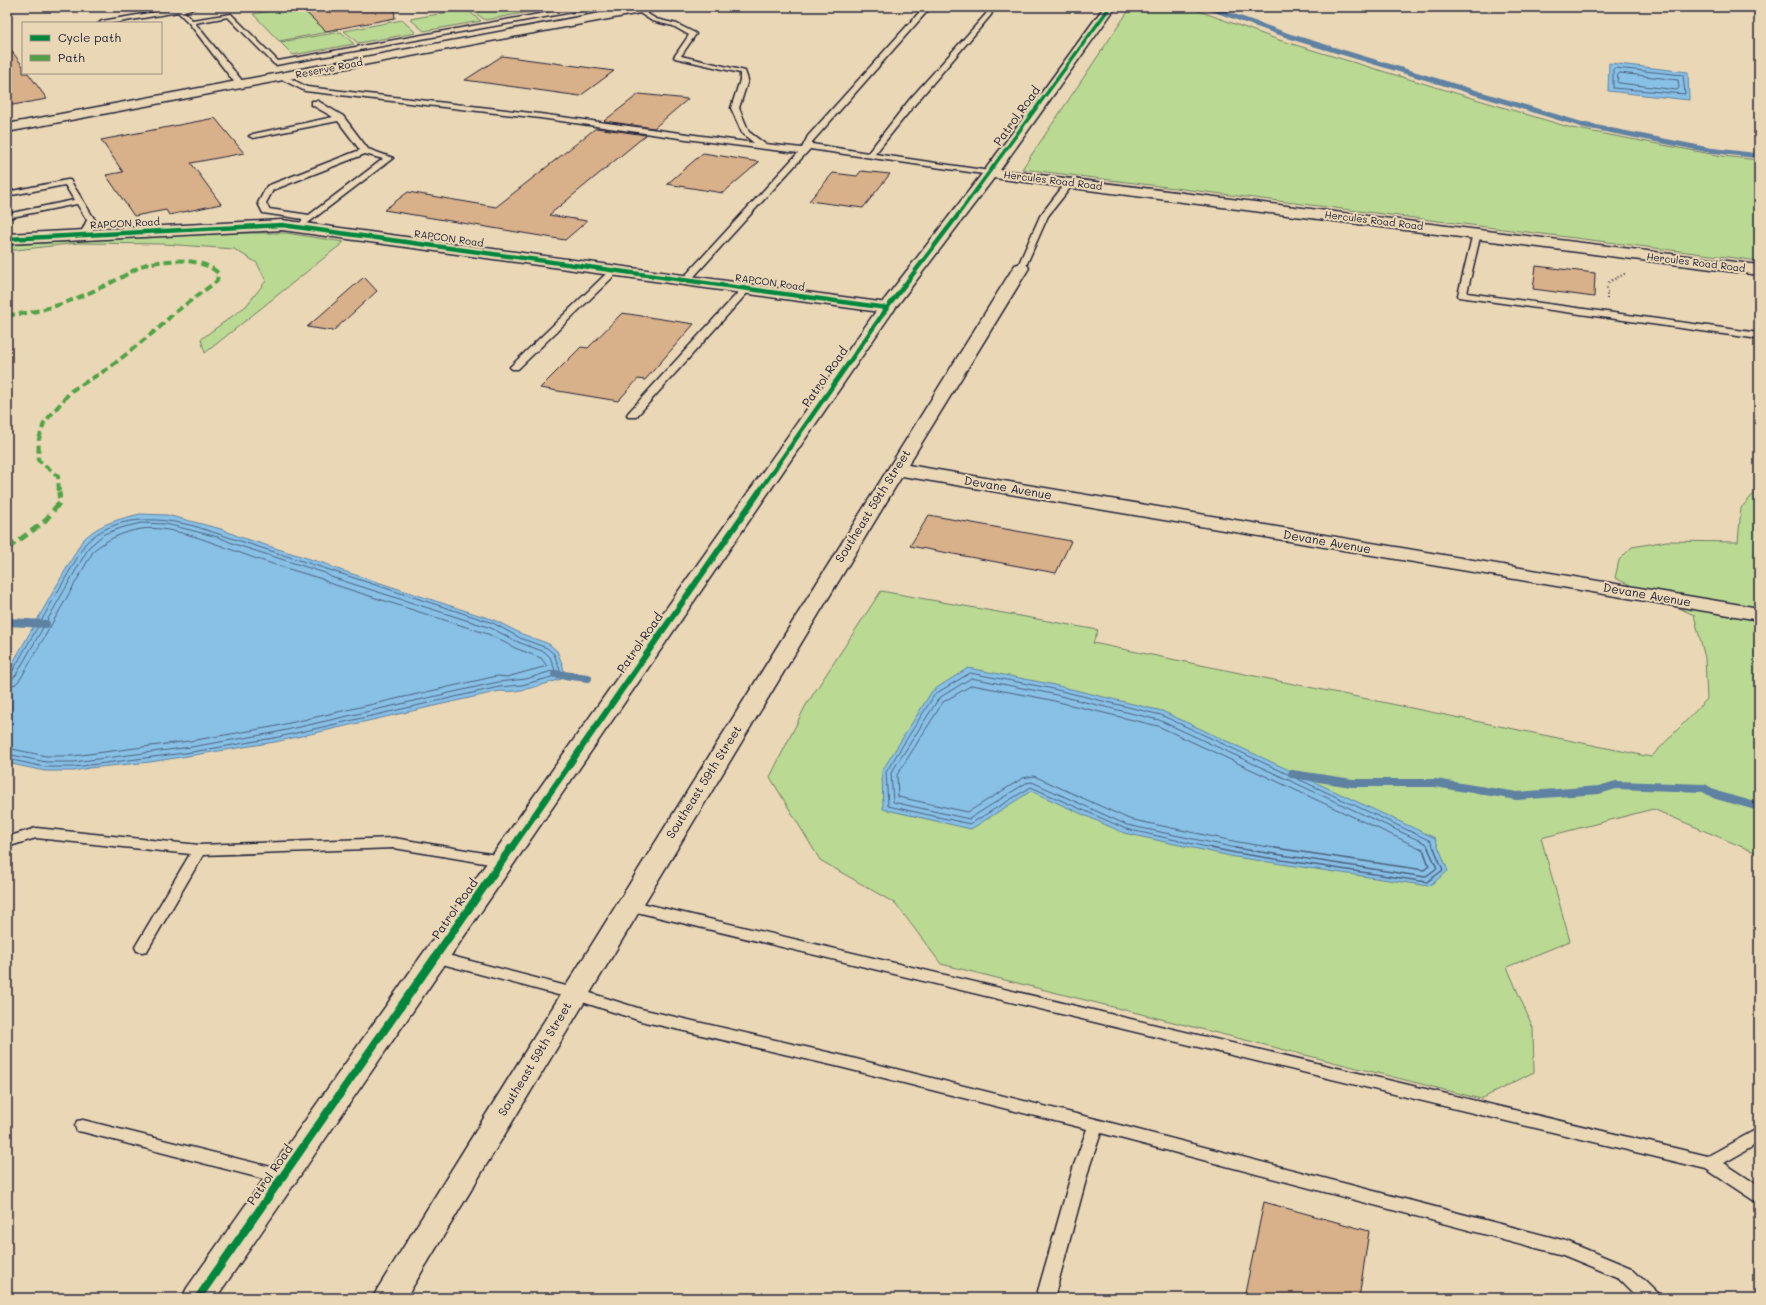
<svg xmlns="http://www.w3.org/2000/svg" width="1766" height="1305" viewBox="0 0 1766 1305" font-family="Mali,sans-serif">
<rect width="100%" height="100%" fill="#ead7b5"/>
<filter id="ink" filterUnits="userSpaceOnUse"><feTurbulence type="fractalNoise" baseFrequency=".025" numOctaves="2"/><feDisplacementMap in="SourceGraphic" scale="8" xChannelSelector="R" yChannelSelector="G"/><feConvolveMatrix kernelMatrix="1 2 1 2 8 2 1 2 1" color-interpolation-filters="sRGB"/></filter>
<g filter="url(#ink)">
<g fill="#bad992" stroke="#6e7e66">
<polygon points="292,7 302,7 339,30 279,41 253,14"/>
<polygon points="480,7 537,7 541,10 485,20 470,9"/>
<polygon points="1131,7 1188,7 1279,40 1572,128 1722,156 1759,160 1759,261 1022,169"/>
<polygon points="466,9 481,21 424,31 410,19"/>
<polygon points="402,20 416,33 358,43 344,31"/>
<polygon points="341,32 354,44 293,55 280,42"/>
<polygon points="218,233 286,233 344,242 205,353 201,339 246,306 266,281 257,263 234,249 164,244 78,243 7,251 7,245"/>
<polygon points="1759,488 1759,854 1653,809 1541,838 1570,941 1507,967 1533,1028 1534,1072 1481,1099 941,964 896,904 820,860 770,777 806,705 881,591 1098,630 1093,643 1651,757 1707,699 1705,658 1694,615 1615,578 1619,560 1632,547 1667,541 1738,542 1741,508"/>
</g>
<g fill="#88c0e6" stroke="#5f81a2">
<polygon points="1609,63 1688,72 1689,100 1608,91"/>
<path d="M140,514L167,515L221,529L240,537L329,565L334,568L494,620L522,634L549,644L557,651L563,666L565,678C547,683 518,694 500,691L275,742L150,762L89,768L74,771H45L7,763V673L82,541C98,524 119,519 140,514Z"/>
<polygon points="968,668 1050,684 1162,711 1435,838 1448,871 1429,886 1235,857 1124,833 1031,791 971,829 883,809 882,771 932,691"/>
</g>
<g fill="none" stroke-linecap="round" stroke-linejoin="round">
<g stroke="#4b617f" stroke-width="1">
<polygon points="1615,68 1683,75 1685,94 1613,88 1613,70"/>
<polygon points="1620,73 1678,80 1679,88 1677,90 1619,83 1617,82 1618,75"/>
<path d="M7,675L12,672L85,544C114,514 157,517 194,526L493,623L520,638L547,648L554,654L561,673L559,675L522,685L499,687L274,738L192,752L74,767H45L7,759"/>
<polyline points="7,680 12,679 16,675 89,547 104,534 124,527 141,523 166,524 218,537 237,545 325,573 331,577 491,628 518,642 545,652 550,657 555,670 526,679 498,682 273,733 191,747 74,762 46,762 7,754"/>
<path d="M7,686L16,684L21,678L94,550C108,539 123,532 141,529C169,525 208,541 235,551C263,562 293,570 322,579L329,583L488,634L515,648L541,658L547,666L507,677L497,676L272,727L190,741L73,756H46L7,748"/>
<polyline points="1216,849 1126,829 1031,787 970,824 888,806 886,772 935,694 970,673 1049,688 1161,715 1431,841 1434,849"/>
<polyline points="1241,849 1127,825 1032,782 1026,783 969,819 893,802 891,773 939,698 971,678 1048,693 1159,720 1427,844 1429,849"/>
<polyline points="1281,849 1238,842 1129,819 1034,776 1023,778 968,812 898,797 897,775 943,702 972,685 1046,699 1158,726 1422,849"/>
</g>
<g stroke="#4b617f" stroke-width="1.5">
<polyline points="1211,848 1236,853 1427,882 1443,870 1434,848"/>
<polyline points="1235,848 1425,877 1437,868 1428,848"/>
<polyline points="1275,848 1424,870 1429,866 1423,849 1420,848"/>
</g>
<polyline stroke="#5f81a2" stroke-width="5" points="1207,7 1292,37 1583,125 1709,150 1759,156"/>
<g stroke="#5f81a2" stroke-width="8">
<polyline points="7,622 46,624"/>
<polyline points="555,674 588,678"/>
<polyline points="1292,774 1352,783 1435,783 1517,796 1599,790 1616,785 1704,788 1716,795 1759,807"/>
</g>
</g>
<g fill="#d8b089" stroke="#22223b">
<polygon points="300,7 394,7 395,18 326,31"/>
<polygon points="7,45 23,66 23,73 28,73 47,99 7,106"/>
<polygon points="502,56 614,71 580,96 465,80"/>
<polygon points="639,94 688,99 654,128 604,121"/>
<polygon points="215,118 244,153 191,163 221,204 169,215 166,210 134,216 106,175 123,172 101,140"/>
<polygon points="596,128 646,135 549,215 587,221 565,240 384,210 408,192 496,207"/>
<polygon points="703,153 759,162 723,193 667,184"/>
<polygon points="861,171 890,174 863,208 809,201 833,173 857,176"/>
<polygon points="1536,266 1595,273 1594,297 1533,289"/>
<polygon points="364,277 377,291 333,331 307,327"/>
<polygon points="622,313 694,324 645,380 638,379 618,401 540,388 581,347 588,348"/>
<polygon points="929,515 1071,541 1056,573 910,546"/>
<polygon points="1264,1202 1369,1231 1359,1298 1244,1298"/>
</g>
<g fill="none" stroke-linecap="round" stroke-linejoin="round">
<g stroke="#22223b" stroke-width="3">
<g id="lane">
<polygon points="185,7 200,7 184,11 192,20 231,14 278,61 578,7 592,7 589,9 276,65 274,64 228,17 195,23 244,83 245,85 241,87 238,87 189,23 178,12 114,23 99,23 102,21"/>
<polygon points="637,7 656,19 677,24 695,33 696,34 681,56 745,71 748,80 739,108 749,132 765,144 802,148 808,136 924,7 931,7 812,142 812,144 868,153 910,99 986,14 988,7 994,7 991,15 916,103 875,154 990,171 994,173 990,175 810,149 689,282 683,282 682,280 683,278 798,153 686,139 540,118 305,91 277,77 284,75 307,87 540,114 754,143 742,133 731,108 740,80 740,73 675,58 674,57 689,35 673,26 652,21 635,10 635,8"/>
<path d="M312,101H318L343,116L368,149L393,158L304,226L300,223L303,219L263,213L258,203L267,186L360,150L338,121L253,138L249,136L253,134L333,117L312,105ZM365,154L383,159L309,215L269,209L266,203L273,190Z"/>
<polygon points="67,180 70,180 95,220 87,237 81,237 80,235 87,220 77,204 7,218 7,214 74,200 65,185 7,196 7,192"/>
<polygon points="1067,181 1070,181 1074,183 1048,216 1025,268 1024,270 1018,270 1017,268 1040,216"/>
<polygon points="1477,230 1481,233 1467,293 1759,333 1759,339 1459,297 1458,295 1473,233"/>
<polygon points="614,268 617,269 618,271 617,273 518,369 512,369 510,367 512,365 611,269"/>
<polygon points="746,286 749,287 750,289 749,291 636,417 628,417 627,415 628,413 743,287"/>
<polygon points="36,828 199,845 394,838 502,856 507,858 509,861 507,864 502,866 394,848 203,855 147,951 142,952 137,951 135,947 190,854 36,838 7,847 7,837"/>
<polygon points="629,900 1708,1156 1759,1128 1759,1143 1724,1163 1759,1186 1759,1202 1753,1200 1706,1169 624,909 622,905 624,901"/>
<polygon points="436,952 574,988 641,1009 840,1055 1096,1119 1566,1241 1631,1268 1657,1293 1660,1298 1639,1298 1619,1278 1563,1255 1101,1133 1090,1165 1054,1298 1036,1298 1074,1165 1087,1129 840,1067 641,1021 573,999 431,961 429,957 431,953"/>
<polygon points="83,1120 283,1170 289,1172 291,1177 289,1182 283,1184 83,1132 77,1131 75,1126 77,1121"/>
</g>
</g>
<g stroke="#22223b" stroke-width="3">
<g id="street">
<polygon points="282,220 887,303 893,304 895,308 893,312 887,313 282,230 7,244 7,234"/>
<polygon points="1021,263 1027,265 1029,268 908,465 1759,608 1759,620 902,476 406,1298 373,1298 378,1288 1013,268 1015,265"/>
</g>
</g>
<g stroke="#22223b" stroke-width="3">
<g id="secondary">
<polygon points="632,7 657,7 655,10 651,11 7,132 7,124"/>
<polygon points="1104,7 1116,7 1000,170 1759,265 1759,275 994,178 893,311 216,1298 182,1298 187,1288 881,304 985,170"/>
</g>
</g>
<polyline stroke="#22223b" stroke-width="2" stroke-dasharray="1 2.5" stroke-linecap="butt" points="1607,299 1607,283 1626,273"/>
<use href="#lane" fill="#ead7b5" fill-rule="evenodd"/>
<use href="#street" fill="#ead7b5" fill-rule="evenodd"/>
<use href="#secondary" fill="#ead7b5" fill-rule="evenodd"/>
<path stroke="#50a245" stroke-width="4" stroke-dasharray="8 4" stroke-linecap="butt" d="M7,315C28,314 47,309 67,302C85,295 103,287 120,278C128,274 136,268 144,265C165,259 202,257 218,273L217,281L174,313L160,327L109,368L71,391L44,423L39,439L38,460L58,476L59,493"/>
<polyline stroke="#50a245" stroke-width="5" stroke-dasharray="10 5" stroke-linecap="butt" points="7,549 44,522 60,502 59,492"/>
<g stroke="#ead7b5" stroke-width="5">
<polyline id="cycleway-far3" points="957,216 1110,7"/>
</g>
<g stroke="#ead7b5" stroke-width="6">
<g id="cycleway-far2">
<polyline points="7,239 282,225 887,308"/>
<polyline points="758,493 887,308 958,215"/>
</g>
</g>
<g stroke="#ead7b5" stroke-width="8">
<polyline id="cycleway-far1" points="511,849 759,492"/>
</g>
<g stroke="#ead7b5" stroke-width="10">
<polyline id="cycleway" points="198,1298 511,848"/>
</g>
<use href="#cycleway-far3" stroke="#00873e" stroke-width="3.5"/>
<use href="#cycleway-far2" stroke="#00873e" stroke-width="4.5"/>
<use href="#cycleway-far1" stroke="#00873e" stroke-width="6"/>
<use href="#cycleway" stroke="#00873e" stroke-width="8"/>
</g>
</g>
<g text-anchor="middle" stroke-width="4" stroke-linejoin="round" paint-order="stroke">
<g font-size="10" fill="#22223b" stroke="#ead7b5">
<text transform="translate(329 68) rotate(-11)" y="4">Reserve Road</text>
<text transform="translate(1053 180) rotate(7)" y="4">Hercules Road Road</text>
<text transform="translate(1374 220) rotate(7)" y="4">Hercules Road Road</text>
<text transform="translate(125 223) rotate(-3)" y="4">RAPCON Road</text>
<text transform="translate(449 238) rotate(8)" y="4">RAPCON Road</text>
<text transform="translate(1696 262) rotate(7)" y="4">Hercules Road Road</text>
<text transform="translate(770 282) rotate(8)" y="4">RAPCON Road</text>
</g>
<g font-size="12" fill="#22223b" stroke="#ead7b5">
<text transform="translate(1017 116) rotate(-54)" y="4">Patrol Road</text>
<text transform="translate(825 377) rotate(-55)" y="4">Patrol Road</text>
<text transform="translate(1008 488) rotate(10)" y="4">Devane Avenue</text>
<text transform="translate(873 506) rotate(-58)" y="4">Southeast 59th Street</text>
<text transform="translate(1327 542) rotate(10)" y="4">Devane Avenue</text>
<text transform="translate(1647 595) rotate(10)" y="4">Devane Avenue</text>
<text transform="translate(640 643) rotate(-55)" y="4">Patrol Road</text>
<text transform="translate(704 782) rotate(-58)" y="4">Southeast 59th Street</text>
<text transform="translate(455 909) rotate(-55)" y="4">Patrol Road</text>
<text transform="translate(535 1059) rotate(-59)" y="4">Southeast 59th Street</text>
<text transform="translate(270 1175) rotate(-55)" y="4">Patrol Road</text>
</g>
</g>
<rect width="1766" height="1305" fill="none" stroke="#ead7b5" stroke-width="24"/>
<rect x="12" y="12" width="1742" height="1281" fill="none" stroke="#22223b" stroke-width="1.5" filter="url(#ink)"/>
<rect x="22" y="22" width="140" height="52" fill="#ead7b5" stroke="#9a8f84"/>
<rect x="30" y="35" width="20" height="6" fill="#00873e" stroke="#9a8f84"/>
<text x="58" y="42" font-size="12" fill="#22223b">Cycle path</text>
<rect x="30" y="55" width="20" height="6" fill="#50a245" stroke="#9a8f84"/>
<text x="58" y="62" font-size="12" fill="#22223b">Path</text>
</svg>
